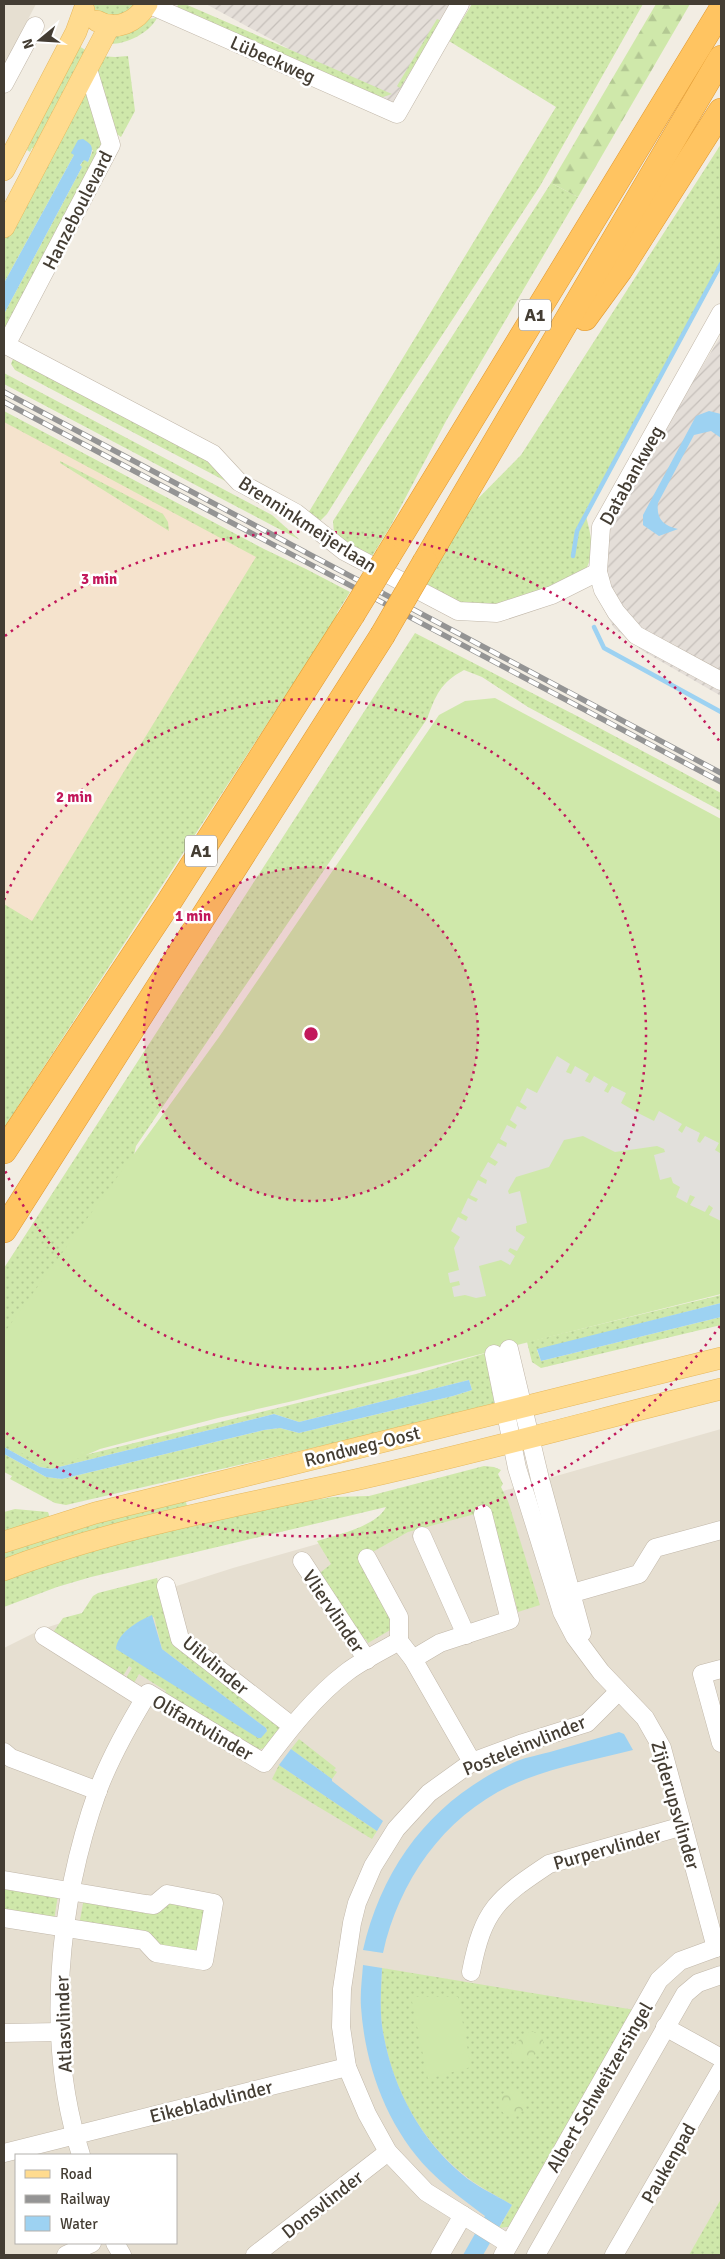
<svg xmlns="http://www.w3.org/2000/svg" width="725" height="2259" viewBox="0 0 725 2259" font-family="Signika,sans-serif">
<defs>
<pattern id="industrial-furrows" width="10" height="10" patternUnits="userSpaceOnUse" patternTransform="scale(1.25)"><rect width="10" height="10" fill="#e4ded8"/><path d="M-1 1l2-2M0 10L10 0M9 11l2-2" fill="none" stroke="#c5bfba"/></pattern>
<pattern id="grass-dots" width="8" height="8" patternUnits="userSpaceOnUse" patternTransform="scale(1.25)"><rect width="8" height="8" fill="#cfe8aa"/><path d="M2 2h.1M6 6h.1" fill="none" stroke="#b3c893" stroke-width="1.8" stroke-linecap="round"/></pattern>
<pattern id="forest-firs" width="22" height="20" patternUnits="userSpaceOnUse" patternTransform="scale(1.25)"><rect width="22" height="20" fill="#cfe8aa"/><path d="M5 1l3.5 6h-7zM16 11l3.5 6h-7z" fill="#b3c893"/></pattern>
<pattern id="park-crowns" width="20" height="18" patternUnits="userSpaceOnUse" patternTransform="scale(1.25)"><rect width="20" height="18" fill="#cfe8aa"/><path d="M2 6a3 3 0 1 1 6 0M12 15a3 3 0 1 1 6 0" fill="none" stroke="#b3c893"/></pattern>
</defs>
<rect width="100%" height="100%" fill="#f2ede3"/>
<g fill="#e6dfd1" fill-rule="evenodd">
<polygon points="4,4 36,4 4,65"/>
<path d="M721,1429V2255H4V1648L42,1629L233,1568ZM16,2155H176V2243H16Z"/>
</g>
<polygon fill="#f5e3cd" points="4,419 304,574 4,1047"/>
<g fill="url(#industrial-furrows)">
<polygon points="206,4 470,4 405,112"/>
<polygon points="721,336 721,696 643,651 614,628 598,599 589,548"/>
</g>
<g fill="url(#grass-dots)" fill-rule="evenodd">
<polygon points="89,4 138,4 118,18 96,12"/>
<polygon points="178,4 185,4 392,94 383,97 376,96 177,9"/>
<polygon points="472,4 643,4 540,186 376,436 327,514 319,522 307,515 556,107 449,41"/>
<path d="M157,18C149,33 127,44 110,44L109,38L146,19Z"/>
<polygon points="437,19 442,21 400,88 397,86"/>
<polygon points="75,44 91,53 39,152 32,148 30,152 27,150 29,146 22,143"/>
<polygon points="99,56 115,57 128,56 135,111 121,137 114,132 97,73"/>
<polygon points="85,81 103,141 4,357 4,314 82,167 80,166 84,159 88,162 93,150 74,155 4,283 4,240"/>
<path d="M721,144V268L585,512C591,537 597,551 583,575L497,609L455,603L413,584L444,533L521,455Z"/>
<polygon points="551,183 578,197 446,421 390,527 369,561 334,534 333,521"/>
<polygon points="15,354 208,456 233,485 15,370 11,364"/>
<polygon points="4,373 272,515 300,540 4,384"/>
<polygon points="4,411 264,549 306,569 350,592 337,613 338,615 4,1128 4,904 32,921 256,557 4,422"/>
<polygon points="60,461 163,514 168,522 169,531 60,463"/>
<path d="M415,633L579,717L721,793V811L528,707L482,677L464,670C440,683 436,695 427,719L136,1146L129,1178L4,1361V1268Z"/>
<polygon points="721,1295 721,1303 537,1350 541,1361 721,1317 721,1325 541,1368 532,1362 527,1342"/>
<polygon points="486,1353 496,1397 494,1404 489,1407 66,1505 55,1503 10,1479 12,1476 4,1472 4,1454 46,1477 62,1479 264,1430 280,1428 299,1433 453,1396 472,1390 469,1380 299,1422 274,1414 51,1469 40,1467 4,1447 4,1417 85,1455 416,1374"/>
<path d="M484,1466L494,1467L501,1470L498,1474L503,1484L501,1487L508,1501L540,1605L518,1612L490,1510L408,1532L369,1554L366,1550L359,1554L395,1617L392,1629L368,1643L366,1639L360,1641L316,1576L331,1564L317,1541C337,1535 377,1526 386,1507L91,1577L57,1587L4,1607V1577L50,1561L243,1512L333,1497L369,1496Z"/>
<polygon points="185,1498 188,1510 4,1561 4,1551 46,1535"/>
<polygon points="15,1509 48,1512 50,1518 4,1534 4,1512"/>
<path d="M157,1578L174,1643L280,1726C279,1736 268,1748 258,1750L164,1695L166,1691L139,1674L134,1683L126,1678L132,1668L129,1666L123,1676L52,1634L63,1618L82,1613L93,1596L98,1593ZM154,1617L162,1649L266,1728L267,1731L261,1737L258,1738L132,1626Z"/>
<polygon points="299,1739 336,1768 334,1770 337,1772 332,1779 291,1749"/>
<polygon points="279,1765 377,1831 372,1839 272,1779"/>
<polygon points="4,1886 58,1895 54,1920 4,1913"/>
<polygon points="84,1898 167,1901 208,1907 200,1955 79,1925"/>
<path d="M382,1968L635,2010L513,2226L499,2228L512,2205C496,2195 477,2186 463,2174C421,2140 394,2090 384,2037C379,2015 381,1991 382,1968Z"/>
<polygon points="721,2199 721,2255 689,2255"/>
</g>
<polygon fill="url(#forest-firs)" points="656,4 690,4 578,197 551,183"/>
<g fill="url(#park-crowns)">
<path d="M529,2032H537C552,2044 536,2055 524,2061L517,2060L511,2053L512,2046Z"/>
<circle cx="512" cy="2103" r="13"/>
</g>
<g fill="#cfe8aa">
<polygon points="495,698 721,819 721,1294 293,1401 218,1418 100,1449 70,1462 43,1464 4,1444 4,1333 219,1037 439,715 465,701"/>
<polygon points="411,1997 458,1997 471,2067 428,2079"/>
</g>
<polygon fill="#e2e0dc" points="557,1056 570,1064 566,1072 571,1074 575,1066 589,1074 585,1081 590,1083 594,1076 608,1084 604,1091 608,1093 612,1086 626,1093 621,1103 638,1113 654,1121 659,1111 682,1124 678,1130 682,1133 686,1126 700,1133 697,1141 700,1143 705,1136 719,1143 715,1150 720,1153 721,1150 721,1221 709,1215 713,1208 709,1205 705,1212 690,1205 695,1197 690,1195 687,1203 676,1197 680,1187 673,1183 671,1177 660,1180 654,1155 665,1152 664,1149 657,1146 615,1152 583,1136 564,1140 549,1167 516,1177 508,1191 509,1194 520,1191 527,1223 516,1226 516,1231 525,1237 517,1251 510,1248 508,1251 515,1256 510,1265 501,1260 479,1266 486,1296 476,1298 465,1295 454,1297 452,1287 460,1285 459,1281 450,1283 448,1273 459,1270 454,1248 460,1237 451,1231 458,1217 466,1221 468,1217 461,1213 468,1198 476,1202 478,1199 470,1195 478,1180 486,1184 487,1180 480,1176 488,1162 495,1166 498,1162 490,1157 498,1143 506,1147 507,1143 500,1139 507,1125 515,1129 517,1125 510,1120 517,1106 525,1110 527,1107 520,1102 527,1088 537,1093"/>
<g fill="#9dd2f2">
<path d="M83,139C95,146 93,149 88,162L84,160L80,165L82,167L4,314V283L74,155L71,153L78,140Z"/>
<path d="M709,411L721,414V438L711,431L694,435L658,503C656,518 663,526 678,529L659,536L643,525V515L696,416Z"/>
<polygon points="721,1303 721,1317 541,1361 537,1349"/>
<polygon points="469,1380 472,1390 453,1396 299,1433 280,1428 264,1430 62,1479 46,1477 4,1454 4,1447 40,1467 51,1469 274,1414 299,1422"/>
<path d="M152,1615L162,1649L266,1728L267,1731L261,1738H258L116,1649C117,1633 138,1621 152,1615Z"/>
<path d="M619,1732L624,1734L633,1750C598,1759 559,1766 526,1779C450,1808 400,1876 383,1953L363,1950C383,1863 435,1797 517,1761C527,1757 539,1755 550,1752C573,1745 596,1739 619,1732Z"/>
<polygon points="291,1749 332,1779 332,1781 383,1821 377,1831 279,1765"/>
<path d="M363,1965L382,1968C381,1991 379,2015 384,2037C394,2090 421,2140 463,2175C477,2187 496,2195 512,2205L483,2255H463L485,2216C466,2202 446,2187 429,2170C387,2127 365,2066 361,2007C360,1993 362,1979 363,1965Z"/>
</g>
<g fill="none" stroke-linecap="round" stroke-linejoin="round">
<g stroke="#9dd2f2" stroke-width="4.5">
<polyline points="573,556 577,531 721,264"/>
<polyline points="594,627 604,648 721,712"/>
</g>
<g stroke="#c1b7a9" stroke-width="19">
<g id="minor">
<polyline points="148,4 397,114 460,4"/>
<polyline points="88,69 111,145 6,345 213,454 239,482 296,513 344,551 458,611 497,613 552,595 598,572"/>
<polyline points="4,84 35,26"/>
<polyline points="721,313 601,527 598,572 603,590 616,612 636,635 721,681"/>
<polyline points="509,1349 540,1479 582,1633"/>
<polyline points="494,1354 517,1468 562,1612 575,1637 601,1672 645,1718 662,1748 716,1948"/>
<polyline points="422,1536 466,1635"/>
<polyline points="367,1558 399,1617 399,1641"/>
<polyline points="302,1561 367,1660"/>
<polyline points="166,1586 180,1639 292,1726"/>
<polyline points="559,1597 639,1574 655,1548 721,1530"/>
<polyline points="44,1636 144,1699"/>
<polyline points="413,1659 440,1643 510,1620 483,1514"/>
<polyline points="721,1669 702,1674 721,1743"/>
<polyline points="4,1752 11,1758 98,1791"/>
<polyline points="4,1880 146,1904 154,1905 167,1894 214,1903 204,1961 156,1953 144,1940 4,1918"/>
<path d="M471,1972C483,1909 498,1898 549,1864L683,1826"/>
<polyline points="665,2027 721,2058"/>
<polyline points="4,2033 60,2032"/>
<polyline points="4,2153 347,2067"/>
<path d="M81,2155C44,2041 58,1902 98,1790C111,1756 129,1724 148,1693L264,1763C288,1731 315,1696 347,1672C363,1660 382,1651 399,1641L413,1659L472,1762"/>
<polyline points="115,2243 122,2255"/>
<polyline points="509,2244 426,2192 388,2152 367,2114 347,2067 341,2027 342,1989 352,1923 357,1903 373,1866 396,1829 429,1793 472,1762 523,1743 587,1723 619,1691"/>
<polyline points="66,2255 92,2243"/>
<polyline points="255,2255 388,2152"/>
<polyline points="440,2255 463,2215"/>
<polyline points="503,2255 659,1980 680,1961 721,1946"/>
<polyline points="536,2255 685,1994 698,1983 721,1975"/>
<polyline points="614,2255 721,2070"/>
</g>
</g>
<g stroke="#e6b85d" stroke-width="22">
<g id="major">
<path d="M97,21C116,32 137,22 147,4"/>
<polyline points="4,170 76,32 84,10"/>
<polyline points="4,227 110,25"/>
<polyline points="4,1542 95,1513 721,1358"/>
<path d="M4,1570C117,1527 237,1506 355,1480C477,1453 599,1419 721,1389"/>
</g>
</g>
<g stroke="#e1982e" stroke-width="26">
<g id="highway">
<polyline points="585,318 620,270 721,111"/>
<polyline points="388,556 721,10"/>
<polyline points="425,562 721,58"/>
<polyline points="4,1151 169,902 352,615"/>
<polyline points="4,1230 382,636"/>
</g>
</g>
<use href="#minor" stroke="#fff" stroke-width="18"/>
<use href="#major" stroke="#ffdb8f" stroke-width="21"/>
<use href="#highway" stroke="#ffc461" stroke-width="25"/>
<g stroke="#949494" stroke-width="5.5">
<g id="rail">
<polyline points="4,392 721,773"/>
<polyline points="4,402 721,782"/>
</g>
</g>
<use href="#rail" stroke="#fff" stroke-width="4" stroke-dasharray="11" stroke-linecap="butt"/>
<g stroke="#e1982e" stroke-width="26" stroke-linecap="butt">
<g id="highway-bridge">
<polyline points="352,615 388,556"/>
<polyline points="382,636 425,562"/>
</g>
</g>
<use href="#highway-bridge" stroke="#ffc461" stroke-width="25"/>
</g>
<circle cx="311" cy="1034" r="167" fill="#c2185b" fill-opacity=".12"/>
<g fill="none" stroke="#c2185b" stroke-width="2.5" stroke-dasharray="2.5 5">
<circle cx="311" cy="1034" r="167"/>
<path d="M4 900A335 335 0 1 1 4 1168"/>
<path d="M720 1326A502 502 0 0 1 5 1432M5 636A502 502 0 0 1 720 742"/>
</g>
<g text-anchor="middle" stroke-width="5" stroke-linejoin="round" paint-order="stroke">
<g fill="#fff" stroke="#7c7770" stroke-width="1">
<rect x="519" y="299.5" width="32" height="31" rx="4"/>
<rect x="185" y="835.5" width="32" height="31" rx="4"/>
</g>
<g font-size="18" font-weight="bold" fill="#443d33">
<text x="535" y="321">A1</text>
<text x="201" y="857">A1</text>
</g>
<g font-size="19" fill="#443d33" stroke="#fff">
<text transform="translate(273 59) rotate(24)" y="7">Lübeckweg</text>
<text transform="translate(77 210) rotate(-63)" y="7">Hanzeboulevard</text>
<text transform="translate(631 475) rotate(-61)" y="7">Databankweg</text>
<text transform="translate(308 524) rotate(33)" y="7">Brenninkmeijerlaan</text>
<text transform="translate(362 1446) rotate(-14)" y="7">Rondweg-Oost</text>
<text transform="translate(334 1611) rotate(56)" y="7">Vliervlinder</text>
<text transform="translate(216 1665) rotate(40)" y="7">Uilvlinder</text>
<text transform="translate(203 1727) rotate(30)" y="7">Olifantvlinder</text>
<text transform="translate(524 1745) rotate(-22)" y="7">Posteleinvlinder</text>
<text transform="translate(676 1805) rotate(74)" y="7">Zijderupsvlinder</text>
<text transform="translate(607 1848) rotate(-16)" y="7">Purpervlinder</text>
<text transform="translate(63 2024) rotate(-92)" y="7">Atlasvlinder</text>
<text transform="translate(599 2087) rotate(-60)" y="7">Albert Schweitzersingel</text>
<text transform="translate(211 2101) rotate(-14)" y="7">Eikebladvlinder</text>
<text transform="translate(668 2163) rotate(-60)" y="7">Paukenpad</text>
<text transform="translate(322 2204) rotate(-38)" y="7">Donsvlinder</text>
</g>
</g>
<circle cx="311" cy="1034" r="8" fill="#c2185b" stroke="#fff" stroke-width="2.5"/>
<g font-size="15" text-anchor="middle" font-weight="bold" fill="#c2185b" stroke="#fff" stroke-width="5" stroke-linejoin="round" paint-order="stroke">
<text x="99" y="584">3 min</text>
<text x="74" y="802">2 min</text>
<text x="193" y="921">1 min</text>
</g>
<rect width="725" height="2259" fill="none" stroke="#443d33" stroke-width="10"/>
<rect x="15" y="2154" width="162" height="90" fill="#ffffff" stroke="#b4b1ad"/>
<rect x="25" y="2170" width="25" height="8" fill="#ffdb8f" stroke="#b4b1ad"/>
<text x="60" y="2179" font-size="15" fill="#443d33">Road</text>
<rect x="25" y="2195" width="25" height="8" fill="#949494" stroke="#b4b1ad"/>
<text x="60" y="2204" font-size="15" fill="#443d33">Railway</text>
<rect x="25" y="2216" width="25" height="15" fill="#9dd2f2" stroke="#b4b1ad"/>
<text x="60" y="2229" font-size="15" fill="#443d33">Water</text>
<g transform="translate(40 40) rotate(252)" stroke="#ffffff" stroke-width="4" paint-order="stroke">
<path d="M0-4L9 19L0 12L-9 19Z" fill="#443d33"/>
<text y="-8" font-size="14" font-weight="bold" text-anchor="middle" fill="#443d33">N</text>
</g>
</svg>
